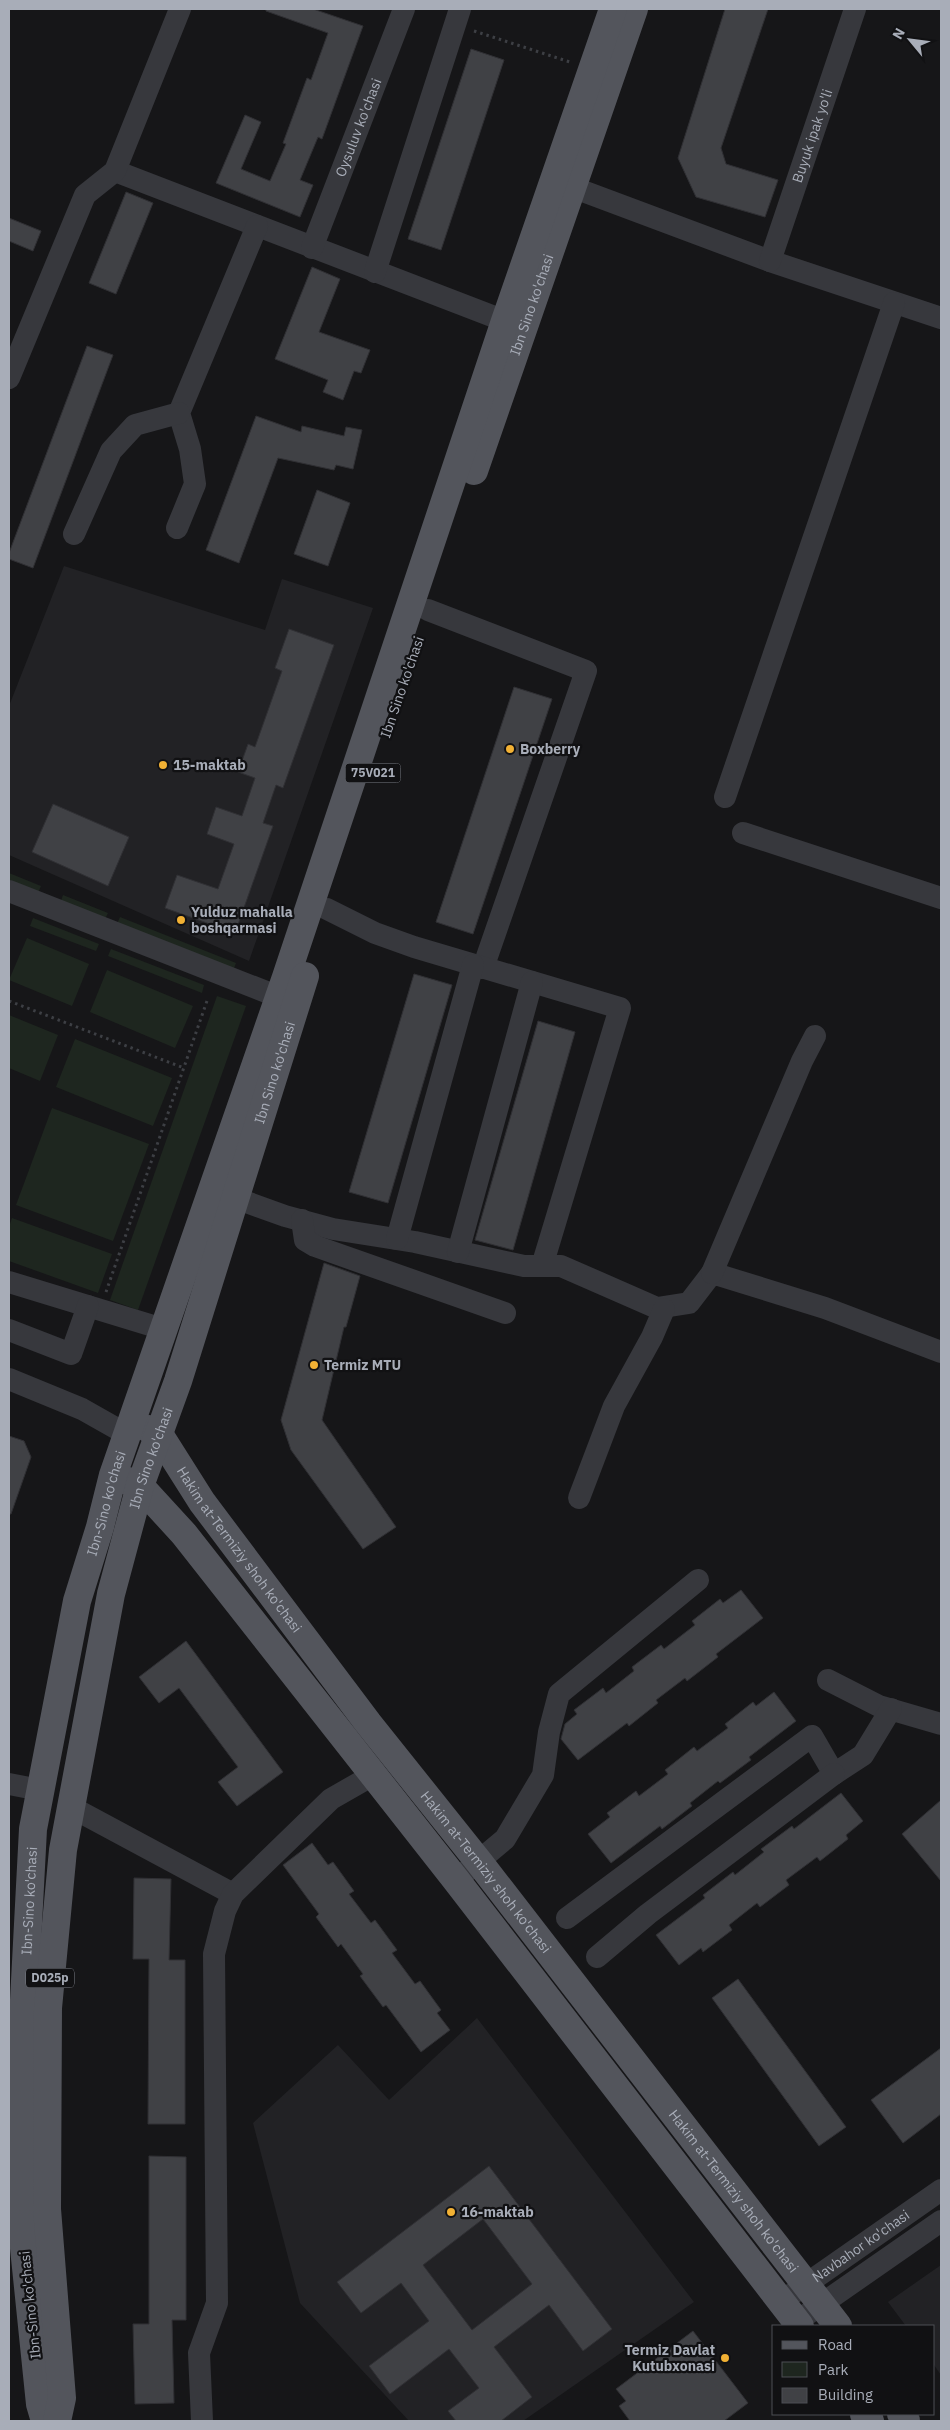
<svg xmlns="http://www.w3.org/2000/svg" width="950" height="2430" viewBox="0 0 950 2430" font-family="'IBM Plex Sans',sans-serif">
<rect width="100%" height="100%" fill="#161618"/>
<g fill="#222225">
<polygon points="64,566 265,630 282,579 373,608 249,961 9,855 9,706"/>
<polygon points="477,2018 694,2302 523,2421 409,2421 300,2303 253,2123 338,2045 389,2100"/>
<polygon points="941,2265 941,2375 934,2365 934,2326 906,2326 888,2302"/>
</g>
<g fill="#1e261f">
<polygon points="9,873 41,886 38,893 9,881"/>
<polygon points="63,895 108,913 105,919 61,901"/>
<polygon points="120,917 236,963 233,971 117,924"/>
<polygon points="33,918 99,944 96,951 30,926"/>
<polygon points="27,938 89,964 72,1006 9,980"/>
<polygon points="111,949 204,985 202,993 108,956"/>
<polygon points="107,970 193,1006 175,1048 90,1012"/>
<polygon points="217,996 246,1006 138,1310 110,1300"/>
<polygon points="9,1015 58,1035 40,1081 9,1068"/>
<polygon points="75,1039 172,1078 153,1126 56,1087"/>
<polygon points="52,1108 149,1144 113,1241 16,1205"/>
<polygon points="12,1218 112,1254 98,1293 9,1261 9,1227"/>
</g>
<g fill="#404145" stroke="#303034" fill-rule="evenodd">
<polygon points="266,9 313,9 363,26 322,139 318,137 300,180 313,185 300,217 216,183 245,115 261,122 241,169 270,181 286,144 283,143 307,78 311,80 328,33 266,11"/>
<polygon points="725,9 768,9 721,148 726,164 778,180 765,217 696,197 678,158"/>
<polygon points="471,49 504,60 441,250 408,239"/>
<polygon points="126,192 153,203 116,294 89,283"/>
<polygon points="9,218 41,231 33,251 9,241"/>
<polygon points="312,267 340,279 319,332 370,350 361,373 354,371 343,400 323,392 328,380 275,359"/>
<polygon points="87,346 113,355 33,568 9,559 9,553"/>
<polygon points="256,416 301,432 302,426 344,436 346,427 362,430 353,469 336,465 334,470 278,458 239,563 206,550"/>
<polygon points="317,490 350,503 328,566 294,554"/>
<polygon points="289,629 334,645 283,788 276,785 263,823 273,826 235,933 165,908 177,875 218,889 234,844 207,834 216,807 242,816 255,778 238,772 248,744 255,747 282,671 275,668"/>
<polygon points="514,687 552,699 473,934 436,922"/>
<polygon points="53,804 129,837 108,886 32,852"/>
<polygon points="414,974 452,985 388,1203 349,1192"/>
<polygon points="538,1021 575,1032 513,1250 475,1240"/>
<polygon points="324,1263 360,1276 346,1327 344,1327 322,1420 396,1527 363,1549 291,1450 281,1420"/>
<polygon points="9,1436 24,1441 31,1457 11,1514 9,1514"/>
<polygon points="741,1590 763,1618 716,1654 718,1657 687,1681 685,1678 656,1700 658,1703 629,1726 627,1723 578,1760 561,1739 565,1724 577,1714 574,1710 603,1688 606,1693 634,1671 632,1667 661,1645 664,1649 695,1625 692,1621 720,1599 723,1603"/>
<polygon points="186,1641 283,1772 237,1806 218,1782 238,1767 179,1688 159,1703 139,1677"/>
<polygon points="774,1692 796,1721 749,1757 751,1760 720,1783 718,1781 690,1803 692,1806 662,1829 660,1826 611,1863 588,1834 610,1817 607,1813 636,1791 639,1796 668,1774 665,1770 694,1747 697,1751 728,1728 725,1724 753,1702 756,1706"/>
<polygon points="841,1793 863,1821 846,1835 848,1839 820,1861 817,1857 786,1880 789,1885 760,1907 757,1903 729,1925 732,1930 703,1952 701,1948 679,1965 656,1935 705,1898 703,1895 733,1872 735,1875 764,1852 761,1849 792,1826 794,1829"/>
<polygon points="941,1800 941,1881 902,1834"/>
<polygon points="312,1843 328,1865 333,1862 354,1891 349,1894 371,1923 375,1920 397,1950 392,1953 415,1984 420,1981 441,2010 437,2013 450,2030 421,2052 386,2005 383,2007 360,1976 363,1974 341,1944 338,1947 316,1917 319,1914 283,1865"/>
<polygon points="134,1878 171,1879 169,1960 185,1960 185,2124 148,2124 149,1959 133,1959"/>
<polygon points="738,1979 846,2127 819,2146 712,1998"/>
<polygon points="941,2048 941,2114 903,2143 871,2100"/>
<polygon points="149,2156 186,2157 186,2320 172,2320 174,2403 135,2404 133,2324 149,2324"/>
<path d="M489,2166L612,2329L583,2351L549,2305L494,2347L532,2397L501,2421H456L448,2411L479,2388L449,2349L390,2394L369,2366L429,2321L401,2283L361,2313L337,2282ZM483,2219L532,2284L472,2330L423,2265Z"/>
<polygon points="693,2331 748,2403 724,2421 630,2421 619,2406 626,2401 616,2389"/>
</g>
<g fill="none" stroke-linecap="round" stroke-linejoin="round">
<g stroke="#3d3f44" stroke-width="3" stroke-dasharray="2.5 4" stroke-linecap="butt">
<polyline points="474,31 570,62"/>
<polyline points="9,1001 184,1068"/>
<polyline points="106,1292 208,998"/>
</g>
<g stroke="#37383d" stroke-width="22">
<polyline points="115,171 505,321"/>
<polyline points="572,187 770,261 941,318"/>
<path id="s1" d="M312,248L404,9"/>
<path id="s2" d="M770,261L855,9"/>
<polyline points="375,272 460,9"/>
<polyline points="9,378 85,195 115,171 180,9"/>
<polyline points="177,528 195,484 190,449 179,413 257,226"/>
<polyline points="74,534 111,451 135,425 179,413"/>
<polyline points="428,610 586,671 483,968"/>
<polyline points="725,797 894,303"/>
<polyline points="743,833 941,898"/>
<polyline points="9,891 279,997"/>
<polyline points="327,909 375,933 414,947 620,1008 542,1266"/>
<polyline points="235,1198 285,1216 333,1229 415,1242 524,1266 561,1266 657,1308 689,1303 712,1273 825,1308 941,1352"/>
<polyline points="302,1220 305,1240 315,1246 505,1313"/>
<polyline points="397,1239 473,965"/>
<polyline points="458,1252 532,982"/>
<polyline points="712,1273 802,1061 815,1036"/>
<polyline points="9,1282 163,1329"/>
<polyline points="9,1330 71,1354 88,1306"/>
<polyline points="9,1379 82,1409 128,1435"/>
<polyline points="579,1498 614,1406 652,1337 664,1309"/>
<polyline points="828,1680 879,1706 941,1724"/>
<polyline points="9,1784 40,1790"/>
<polyline points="71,1807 233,1894"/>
<polyline points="456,1880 505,1839 543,1775 549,1732 559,1694 698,1580"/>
<polyline points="567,1918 812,1736 834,1774 863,1755 891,1709"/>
<polyline points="597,1957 648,1914 834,1774"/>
<path id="s3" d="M782,2301L941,2190"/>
<polyline points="796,2322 941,2221"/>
<polyline points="202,2421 199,2353 217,2303 214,1954 225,1911 233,1894 331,1799 373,1775"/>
</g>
<g stroke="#53555c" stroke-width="28">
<path id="s4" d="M474,471L634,9"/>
<path id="s5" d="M149,1429L159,1434L202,1502L368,1723L479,1862L838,2326"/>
<polyline points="128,1481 140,1486 184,1534 456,1880 800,2326"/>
<polyline points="864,2414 870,2421"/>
<polyline points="901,2414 906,2421"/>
<path id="s6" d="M45,2421L40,2404L24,2248L21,2187L24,2000L33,1829L77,1601L100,1527L113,1475L286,977L505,321L613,9"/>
<path id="s7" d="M57,2421L62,2398L47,2209L48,2008L63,1850L111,1594L140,1486L178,1381L305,976"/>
</g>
</g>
<g fill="#f2b134" stroke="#111113" stroke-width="2">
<circle cx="510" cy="749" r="5"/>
<circle cx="163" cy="765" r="5"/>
<circle cx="181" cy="920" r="5"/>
<circle cx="314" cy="1365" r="5"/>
<circle cx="451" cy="2212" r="5"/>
<circle cx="725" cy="2358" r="5"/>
</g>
<g text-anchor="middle" stroke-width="4.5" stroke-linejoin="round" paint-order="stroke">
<g fill="#111113" stroke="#7b7e86" stroke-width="1">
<rect x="345.5" y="763.5" width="55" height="19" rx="4"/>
<rect x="26" y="1968.5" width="48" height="19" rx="4"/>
</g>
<g font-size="12" font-weight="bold" fill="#a8adb8">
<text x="373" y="777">75V021</text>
<text x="50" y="1982">D025p</text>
</g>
<g font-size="14" fill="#a8adb8" stroke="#111113">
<text dy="5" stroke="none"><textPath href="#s1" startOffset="129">Oysuluv ko'chasi</textPath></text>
<text dy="5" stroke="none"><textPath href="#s2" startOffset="132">Buyuk ipak yo'li</textPath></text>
<text dy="5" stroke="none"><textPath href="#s4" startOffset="176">Ibn Sino ko'chasi</textPath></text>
<text transform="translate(402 687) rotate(-71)" y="5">Ibn Sino ko'chasi</text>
<text dy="5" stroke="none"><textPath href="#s7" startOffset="1380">Ibn Sino ko'chasi</textPath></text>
<text dy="5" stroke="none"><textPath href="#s7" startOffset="975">Ibn Sino ko'chasi</textPath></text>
<text dy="5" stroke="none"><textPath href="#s6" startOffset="928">Ibn-Sino ko'chasi</textPath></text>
<text dy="5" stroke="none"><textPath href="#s5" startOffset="152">Hakim at-Termiziy shoh ko'chasi</textPath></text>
<text dy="5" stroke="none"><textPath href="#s5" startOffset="558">Hakim at-Termiziy shoh ko'chasi</textPath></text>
<text dy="5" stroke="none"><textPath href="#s6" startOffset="522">Ibn-Sino ko'chasi</textPath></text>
<text dy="5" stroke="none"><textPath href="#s5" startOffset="962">Hakim at-Termiziy shoh ko'chasi</textPath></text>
<text dy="5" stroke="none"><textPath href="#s3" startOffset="96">Navbahor ko'chasi</textPath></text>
<text transform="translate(30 2305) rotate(-96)" y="5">Ibn-Sino ko'chasi</text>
</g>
<g font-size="14" font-weight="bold" fill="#a8adb8" stroke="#111113" text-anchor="start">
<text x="520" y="754">Boxberry</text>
<text x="173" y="770">15-maktab</text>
<text x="191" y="917">Yulduz mahalla<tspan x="191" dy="16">boshqarmasi</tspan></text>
<text x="324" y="1370">Termiz MTU</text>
<text x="461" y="2217">16-maktab</text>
<text x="715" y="2355" text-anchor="end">Termiz Davlat<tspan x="715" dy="16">Kutubxonasi</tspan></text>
</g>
</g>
<rect width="950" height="2430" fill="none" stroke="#a8adb8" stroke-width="20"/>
<rect x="772" y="2325" width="162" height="90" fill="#111113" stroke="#4d4f55"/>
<rect x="782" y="2341" width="25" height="8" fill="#53555c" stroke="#4d4f55"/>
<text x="818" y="2350" font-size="15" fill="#a8adb8">Road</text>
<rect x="782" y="2362" width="25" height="15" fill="#1e261f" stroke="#4d4f55"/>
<text x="818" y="2375" font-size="15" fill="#a8adb8">Park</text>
<rect x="782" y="2388" width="25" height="15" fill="#404145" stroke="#4d4f55"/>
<text x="818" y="2400" font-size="15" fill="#a8adb8">Building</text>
<g transform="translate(910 40) rotate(299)" stroke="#111113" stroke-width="4" paint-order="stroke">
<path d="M0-4L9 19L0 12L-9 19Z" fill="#a8adb8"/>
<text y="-8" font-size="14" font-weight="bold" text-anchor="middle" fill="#a8adb8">N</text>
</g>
</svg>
